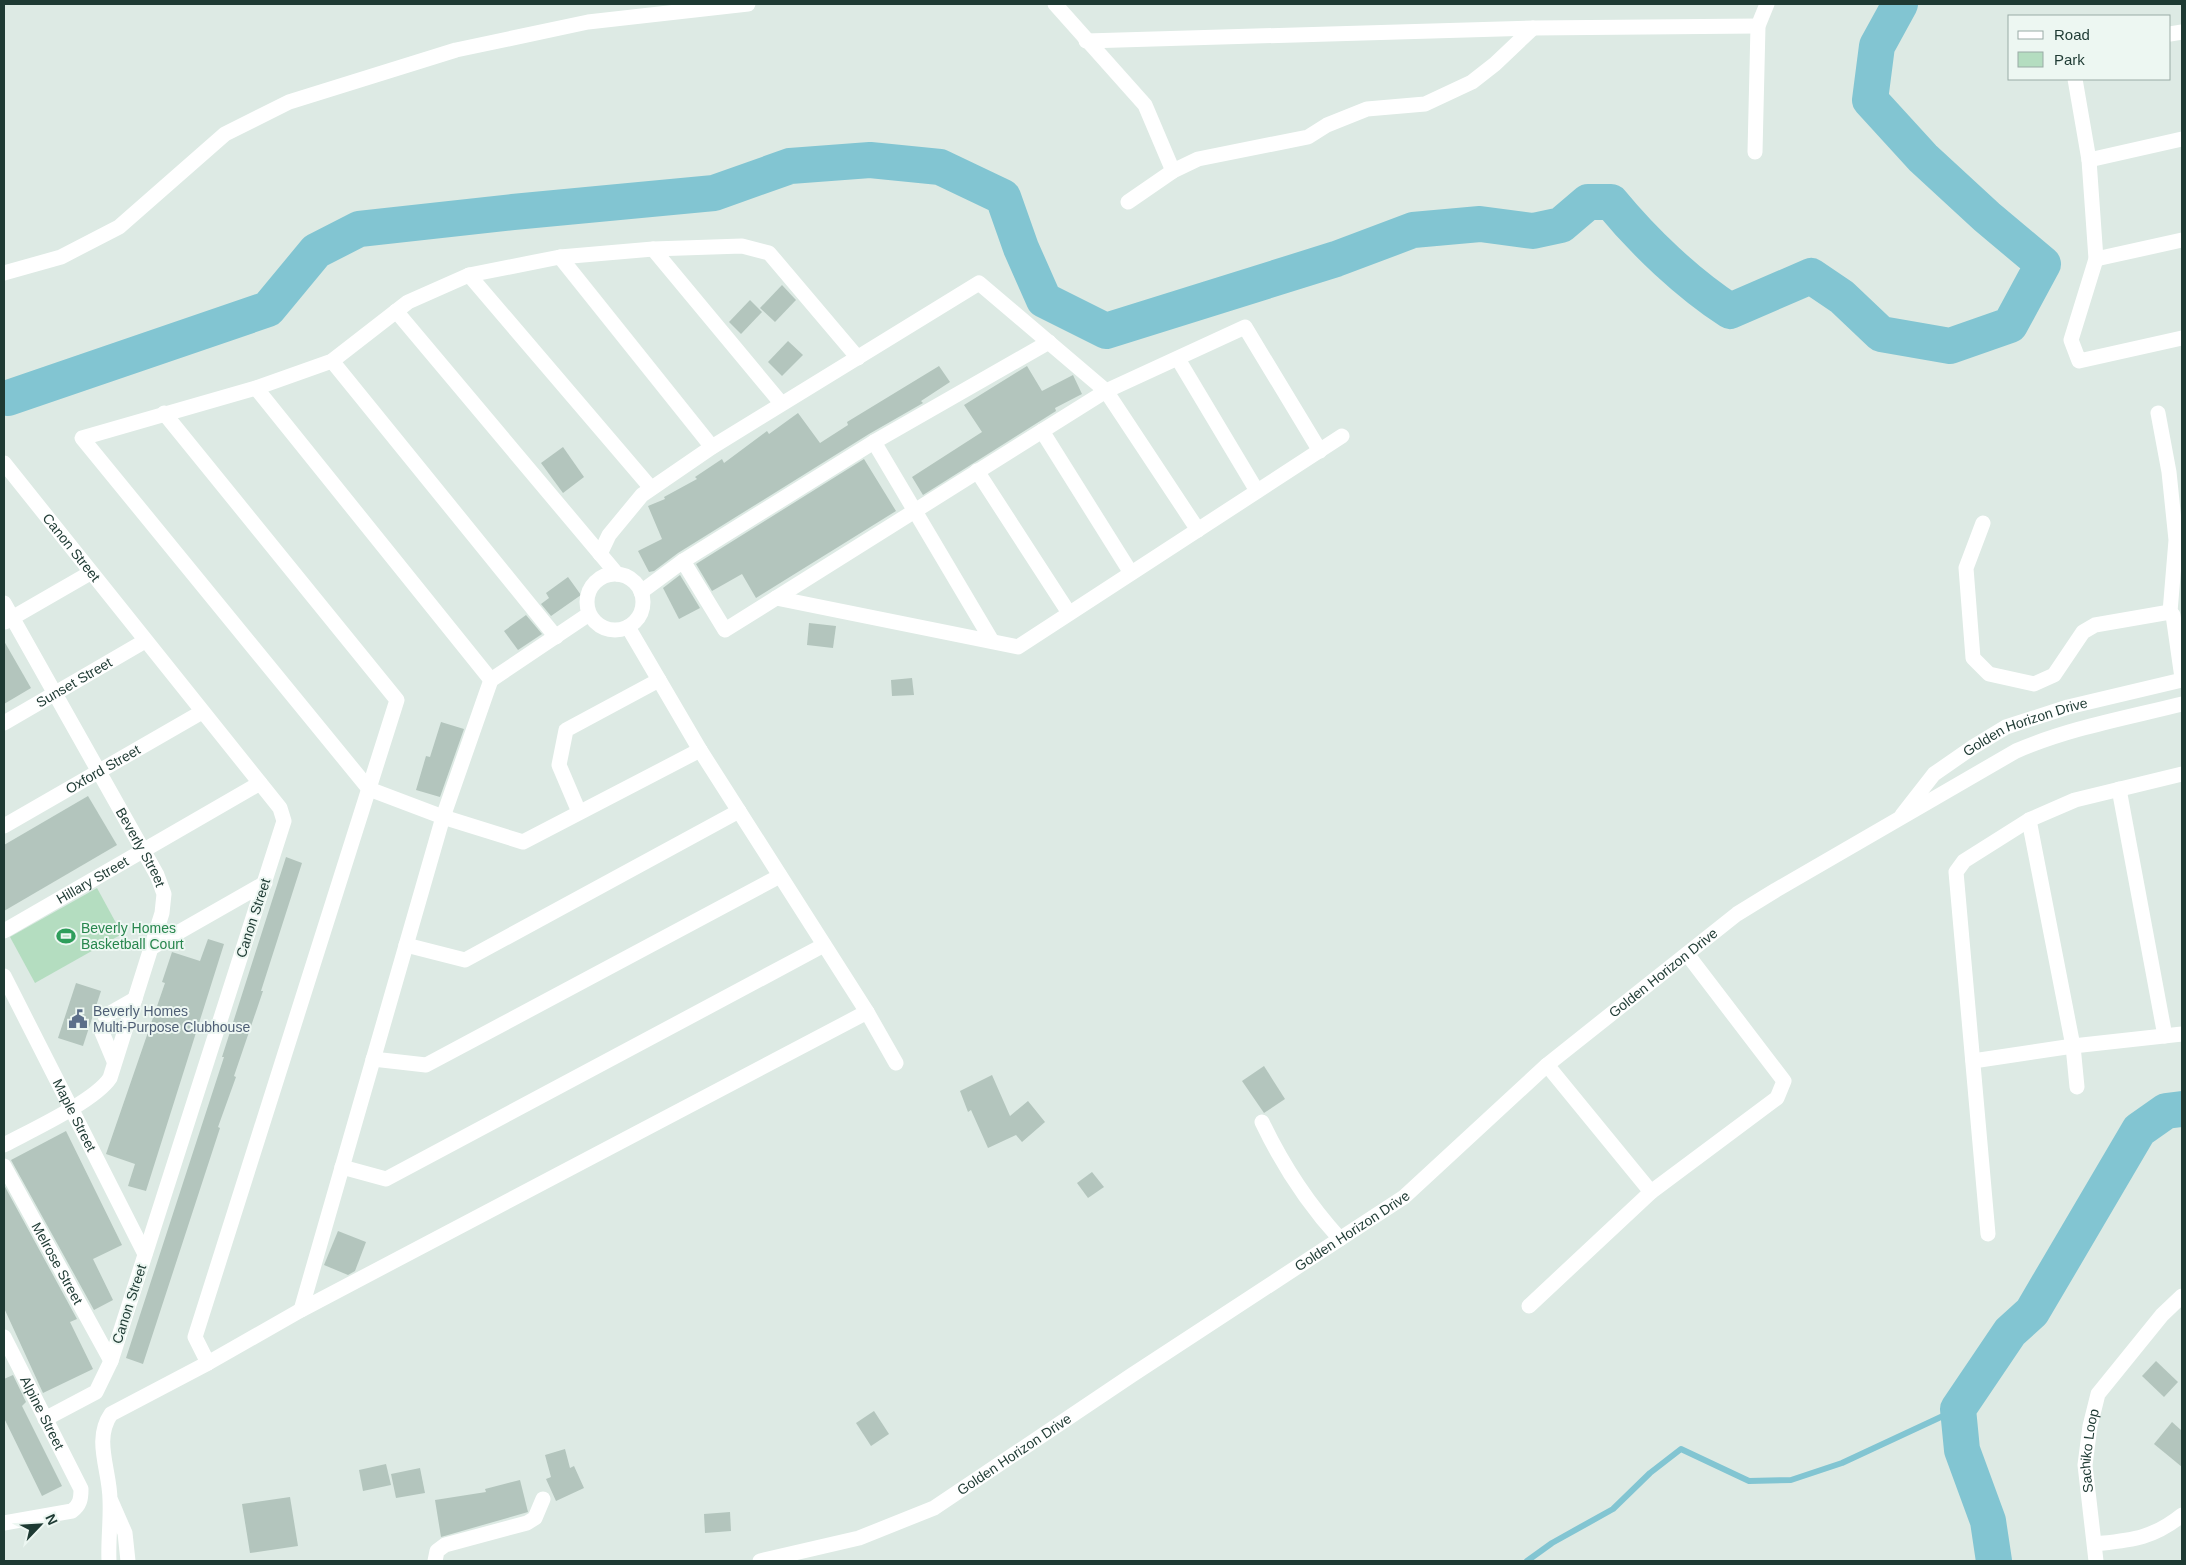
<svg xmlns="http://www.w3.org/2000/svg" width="2186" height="1565" viewBox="0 0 2186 1565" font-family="Helvetica,sans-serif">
<rect width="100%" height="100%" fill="#ddeae4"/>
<polygon fill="#b4ddc0" points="97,888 122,934 35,983 10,937"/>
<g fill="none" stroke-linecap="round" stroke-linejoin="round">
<polyline stroke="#82c5d2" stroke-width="6" points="1527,1561 1552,1543 1613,1509 1650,1473 1681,1449 1749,1481 1791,1480 1842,1463 1958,1409"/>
<g stroke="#82c5d2" stroke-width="36">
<path d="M8,398L268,309L316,251L359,229L513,212L714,193L790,166L870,160L940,167L1003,197L1021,248L1044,300L1106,331L1336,259L1413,230L1480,224L1533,231L1561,225L1588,202H1611C1644,242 1687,283 1730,311L1811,276L1842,297L1881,334L1950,346L2010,325L2043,264L1987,217L1923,158L1870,100L1877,46L1900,4"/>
<polyline points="1994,1561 1988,1521 1962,1450 1958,1409 2010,1332 2032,1312 2139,1130 2166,1111 2182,1109"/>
</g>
</g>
<g fill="#b3c5bd">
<polygon points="782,285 796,300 775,322 760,308"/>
<polygon points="750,300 762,312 741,334 729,322"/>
<polygon points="788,341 803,355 782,376 768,362"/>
<polygon points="939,366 950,382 921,401 923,403 869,434 678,553 654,571 649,572 638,551 662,539 648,506 665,499 664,497 697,479 695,477 722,459 724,463 767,431 769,434 798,413 820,443 848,425 847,422"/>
<polygon points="1027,366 1042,391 1073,375 1082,394 1055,408 1056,411 923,495 912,477 982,432 964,405"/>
<polygon points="563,447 584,477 563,493 541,463"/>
<polygon points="864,459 896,511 756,598 742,574 712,591 696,564"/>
<polygon points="680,575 700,608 679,619 663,588"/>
<polygon points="568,577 581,595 551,616 541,604 549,598 546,593"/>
<polygon points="526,615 542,634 518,650 504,631"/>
<polygon points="809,623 836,626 833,648 807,645"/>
<polygon points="4,641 31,688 4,704"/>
<polygon points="912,678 914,695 892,696 891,680"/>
<polygon points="441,722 464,729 440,797 416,790 426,756 430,757"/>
<polygon points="88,796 117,845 4,911 4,845"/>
<polygon points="286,857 302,863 261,991 263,991 234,1076 236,1077 218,1127 220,1128 143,1364 126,1358 224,1057 222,1057"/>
<polygon points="208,939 224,944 146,1191 128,1186 135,1164 106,1154 165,983 162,982 172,952 200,961"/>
<polygon points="76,983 101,991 83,1046 58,1038"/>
<polygon points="1264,1066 1285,1099 1264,1113 1242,1081"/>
<polygon points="992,1075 1010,1116 1028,1101 1045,1122 1022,1142 1016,1135 988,1148 971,1110 968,1112 960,1091"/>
<polygon points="66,1131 122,1245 93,1259 113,1300 94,1310 11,1160"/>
<polygon points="1092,1172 1104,1187 1088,1198 1077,1183"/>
<polygon points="4,1185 77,1319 70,1322 93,1369 43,1393 4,1308"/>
<polygon points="338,1231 366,1242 355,1271 348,1275 324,1265"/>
<polygon points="2156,1361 2178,1382 2164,1397 2142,1376"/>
<polygon points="13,1375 26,1402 22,1406 62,1486 42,1496 4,1418 4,1379"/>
<polygon points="874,1411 889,1434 871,1446 856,1423"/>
<polygon points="2172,1422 2182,1431 2182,1467 2154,1444"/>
<polygon points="565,1449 570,1468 574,1466 584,1488 556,1501 546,1479 551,1477 545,1455"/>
<polygon points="386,1464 391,1485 363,1491 359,1470"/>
<polygon points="420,1468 425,1493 396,1498 391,1474"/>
<polygon points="520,1480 528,1512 441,1537 435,1500 486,1492 485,1489"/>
<polygon points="290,1497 298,1546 250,1553 242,1504"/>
<polygon points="730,1512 731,1531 705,1533 704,1514"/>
</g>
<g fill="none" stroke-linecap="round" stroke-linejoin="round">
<g stroke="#fff" stroke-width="15">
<polyline points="1055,4 1145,105 1173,171"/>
<polyline points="2170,34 2182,32"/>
<polyline points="1086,41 1533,28 1758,26"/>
<polyline points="2075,79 2089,160 2096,259 2071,340 2079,361 2182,338"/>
<polyline points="1755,152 1758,26 1767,4"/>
<polyline points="2089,160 2182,139"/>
<polyline points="1128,202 1173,171 1198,159 1308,137 1327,125 1367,109 1425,104 1472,82 1495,64 1533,28"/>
<polyline points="653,249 781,403"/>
<polyline points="560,257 712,447"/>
<polyline points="2096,259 2182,240"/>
<polyline points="4,273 61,257 119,227 225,134 289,102 456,50 588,22 748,4"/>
<polyline points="469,275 651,488"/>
<polyline points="396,311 617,574"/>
<polyline points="1178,359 1257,491"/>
<polyline points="332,361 556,637"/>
<polyline points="256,388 491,680"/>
<polyline points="164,413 397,700 195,1337 208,1363"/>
<polyline points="2158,413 2169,472 2176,540 2170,612"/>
<polyline points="1042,431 1131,573"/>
<polyline points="874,442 992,641"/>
<path id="s1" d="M4,463L280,808L284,821L111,1361L96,1392L45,1419"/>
<polyline points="977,471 1069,613"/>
<polyline points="1983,523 1966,568 1973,658 1989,674 2034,684 2054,675 2083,632 2095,625 2170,612 2173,615 2182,678"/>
<polyline points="600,554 609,535 642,495 712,447 979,283 1106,391 1245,327 1320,451"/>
<polyline points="683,561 725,630 1106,391 1198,530"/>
<circle cx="615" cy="602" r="28"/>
<polyline points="641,592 683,561 874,442 1049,342"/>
<polyline points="776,598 1018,647 1342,436"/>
<path id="s2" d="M4,603L157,875L164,894L162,913L110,1078C95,1101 30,1131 4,1145"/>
<polyline points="5,622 90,573"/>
<path id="s3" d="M4,723L145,641"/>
<polyline points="700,750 523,842 443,817 369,789 82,438 256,388 332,361 408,302 469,275 560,257 653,249 742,246 769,253 858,358"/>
<polyline points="2119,789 2165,1036"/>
<polyline points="579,812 559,765 566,730 659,680"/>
<path id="s4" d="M1902,815L1934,774L1973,747L2006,727L2068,707L2182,680"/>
<polyline points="2029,820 2073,1046 2077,1087"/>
<path id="s5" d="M4,826L202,712"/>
<path id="s6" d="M4,931L260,783"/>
<polyline points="406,945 465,960 739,811"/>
<polyline points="151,948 265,883"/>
<path id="s7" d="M4,976L145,1254"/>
<polyline points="867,1012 896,1063"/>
<polyline points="105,1016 135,999"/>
<polyline points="101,1030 114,1061"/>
<polyline points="373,1059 426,1065 780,876"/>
<polyline points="1973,1061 2073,1046 2182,1034"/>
<path d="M1262,1122C1282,1164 1308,1204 1340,1239"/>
<path id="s8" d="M4,1166L111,1361"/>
<polyline points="342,1167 386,1179 824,945"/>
<polyline points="1651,1192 1777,1098 1784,1081 1687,954"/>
<polyline points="1988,1234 1956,872 1964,861 2029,820 2075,800 2182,774"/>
<polyline points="1529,1306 1651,1192 1547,1065"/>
<polyline points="301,1310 443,817 486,694 491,680 589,614"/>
<path id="s9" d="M4,1337L81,1489C81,1499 80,1505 72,1511L4,1523"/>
<polyline points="111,1501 125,1533 128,1561"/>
<path d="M2095,1544C2131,1540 2152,1539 2182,1515"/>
<path d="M109,1561C108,1540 111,1521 110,1500C110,1470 93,1440 111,1414L208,1363L301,1310L867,1012L700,750L628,627"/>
<polyline points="435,1561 437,1551 445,1545 527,1523 535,1518 543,1499"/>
<path id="s10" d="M760,1561L859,1538L934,1508L1132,1375L1404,1197L1547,1065L1737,914L1776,890L2016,751C2069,728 2126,718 2182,704"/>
<path id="s11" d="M2096,1561L2085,1465L2090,1426L2098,1394L2162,1315L2182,1296"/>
</g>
</g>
<defs>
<g id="stadium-bare" transform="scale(1.5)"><path d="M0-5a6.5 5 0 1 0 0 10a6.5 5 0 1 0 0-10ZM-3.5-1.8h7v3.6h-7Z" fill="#2e9e5b" stroke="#edf7f2" stroke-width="2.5" paint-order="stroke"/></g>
<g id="civic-bare" transform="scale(1.5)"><path d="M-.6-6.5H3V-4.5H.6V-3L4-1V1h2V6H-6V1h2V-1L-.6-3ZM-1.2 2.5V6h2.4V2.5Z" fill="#5c6f8a" stroke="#edf7f2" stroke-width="2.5" paint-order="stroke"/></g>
</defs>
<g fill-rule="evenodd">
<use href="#stadium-bare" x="66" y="936"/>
<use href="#civic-bare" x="78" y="1019"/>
</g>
<g text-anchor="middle" stroke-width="4" stroke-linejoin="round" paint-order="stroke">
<g font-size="14" fill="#1e3a33" stroke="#edf7f2">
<text dy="5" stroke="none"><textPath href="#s1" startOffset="108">Canon Street</textPath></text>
<text dy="5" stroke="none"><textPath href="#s3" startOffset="81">Sunset Street</textPath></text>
<text dy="5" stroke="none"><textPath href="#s4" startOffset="156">Golden Horizon Drive</textPath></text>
<text dy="5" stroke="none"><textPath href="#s5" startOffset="114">Oxford Street</textPath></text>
<text dy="5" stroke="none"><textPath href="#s2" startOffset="280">Beverly Street</textPath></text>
<text dy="5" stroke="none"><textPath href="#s6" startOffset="102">Hillary Street</textPath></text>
<text transform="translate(253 918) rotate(-72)" y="5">Canon Street</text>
<text dy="5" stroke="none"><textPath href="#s10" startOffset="1089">Golden Horizon Drive</textPath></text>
<text dy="5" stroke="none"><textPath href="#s7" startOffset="156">Maple Street</textPath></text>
<text dy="5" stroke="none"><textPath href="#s10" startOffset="684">Golden Horizon Drive</textPath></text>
<text dy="5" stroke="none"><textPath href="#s8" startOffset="111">Melrose Street</textPath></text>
<text transform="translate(129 1304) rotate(-72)" y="5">Canon Street</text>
<text dy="5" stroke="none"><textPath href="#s9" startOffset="85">Alpine Street</textPath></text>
<text dy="5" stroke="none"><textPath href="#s11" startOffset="111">Sachiko Loop</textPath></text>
<text dy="5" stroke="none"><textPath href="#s10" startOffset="279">Golden Horizon Drive</textPath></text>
</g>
<g font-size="14" fill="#27864d" stroke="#edf7f2" text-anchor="start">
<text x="81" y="933">Beverly Homes<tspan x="81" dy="16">Basketball Court</tspan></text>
</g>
<g font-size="14" fill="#4e5e75" stroke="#edf7f2" text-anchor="start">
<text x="93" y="1016">Beverly Homes<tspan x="93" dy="16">Multi-Purpose Clubhouse</tspan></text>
</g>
</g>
<rect width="2186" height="1565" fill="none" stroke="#1e3a33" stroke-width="10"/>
<rect x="2008" y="15" width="162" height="65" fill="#edf7f2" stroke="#9aaba6"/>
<rect x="2018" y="31" width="25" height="8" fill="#ffffff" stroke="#9aaba6"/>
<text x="2054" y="40" font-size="15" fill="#1e3a33">Road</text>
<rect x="2018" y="52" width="25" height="15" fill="#b4ddc0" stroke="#9aaba6"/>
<text x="2054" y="65" font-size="15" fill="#1e3a33">Park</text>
<g transform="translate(40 1525) rotate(65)" stroke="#edf7f2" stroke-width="4" paint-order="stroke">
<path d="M0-4L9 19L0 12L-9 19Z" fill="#1e3a33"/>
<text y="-8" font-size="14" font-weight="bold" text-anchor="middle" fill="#1e3a33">N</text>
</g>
</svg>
